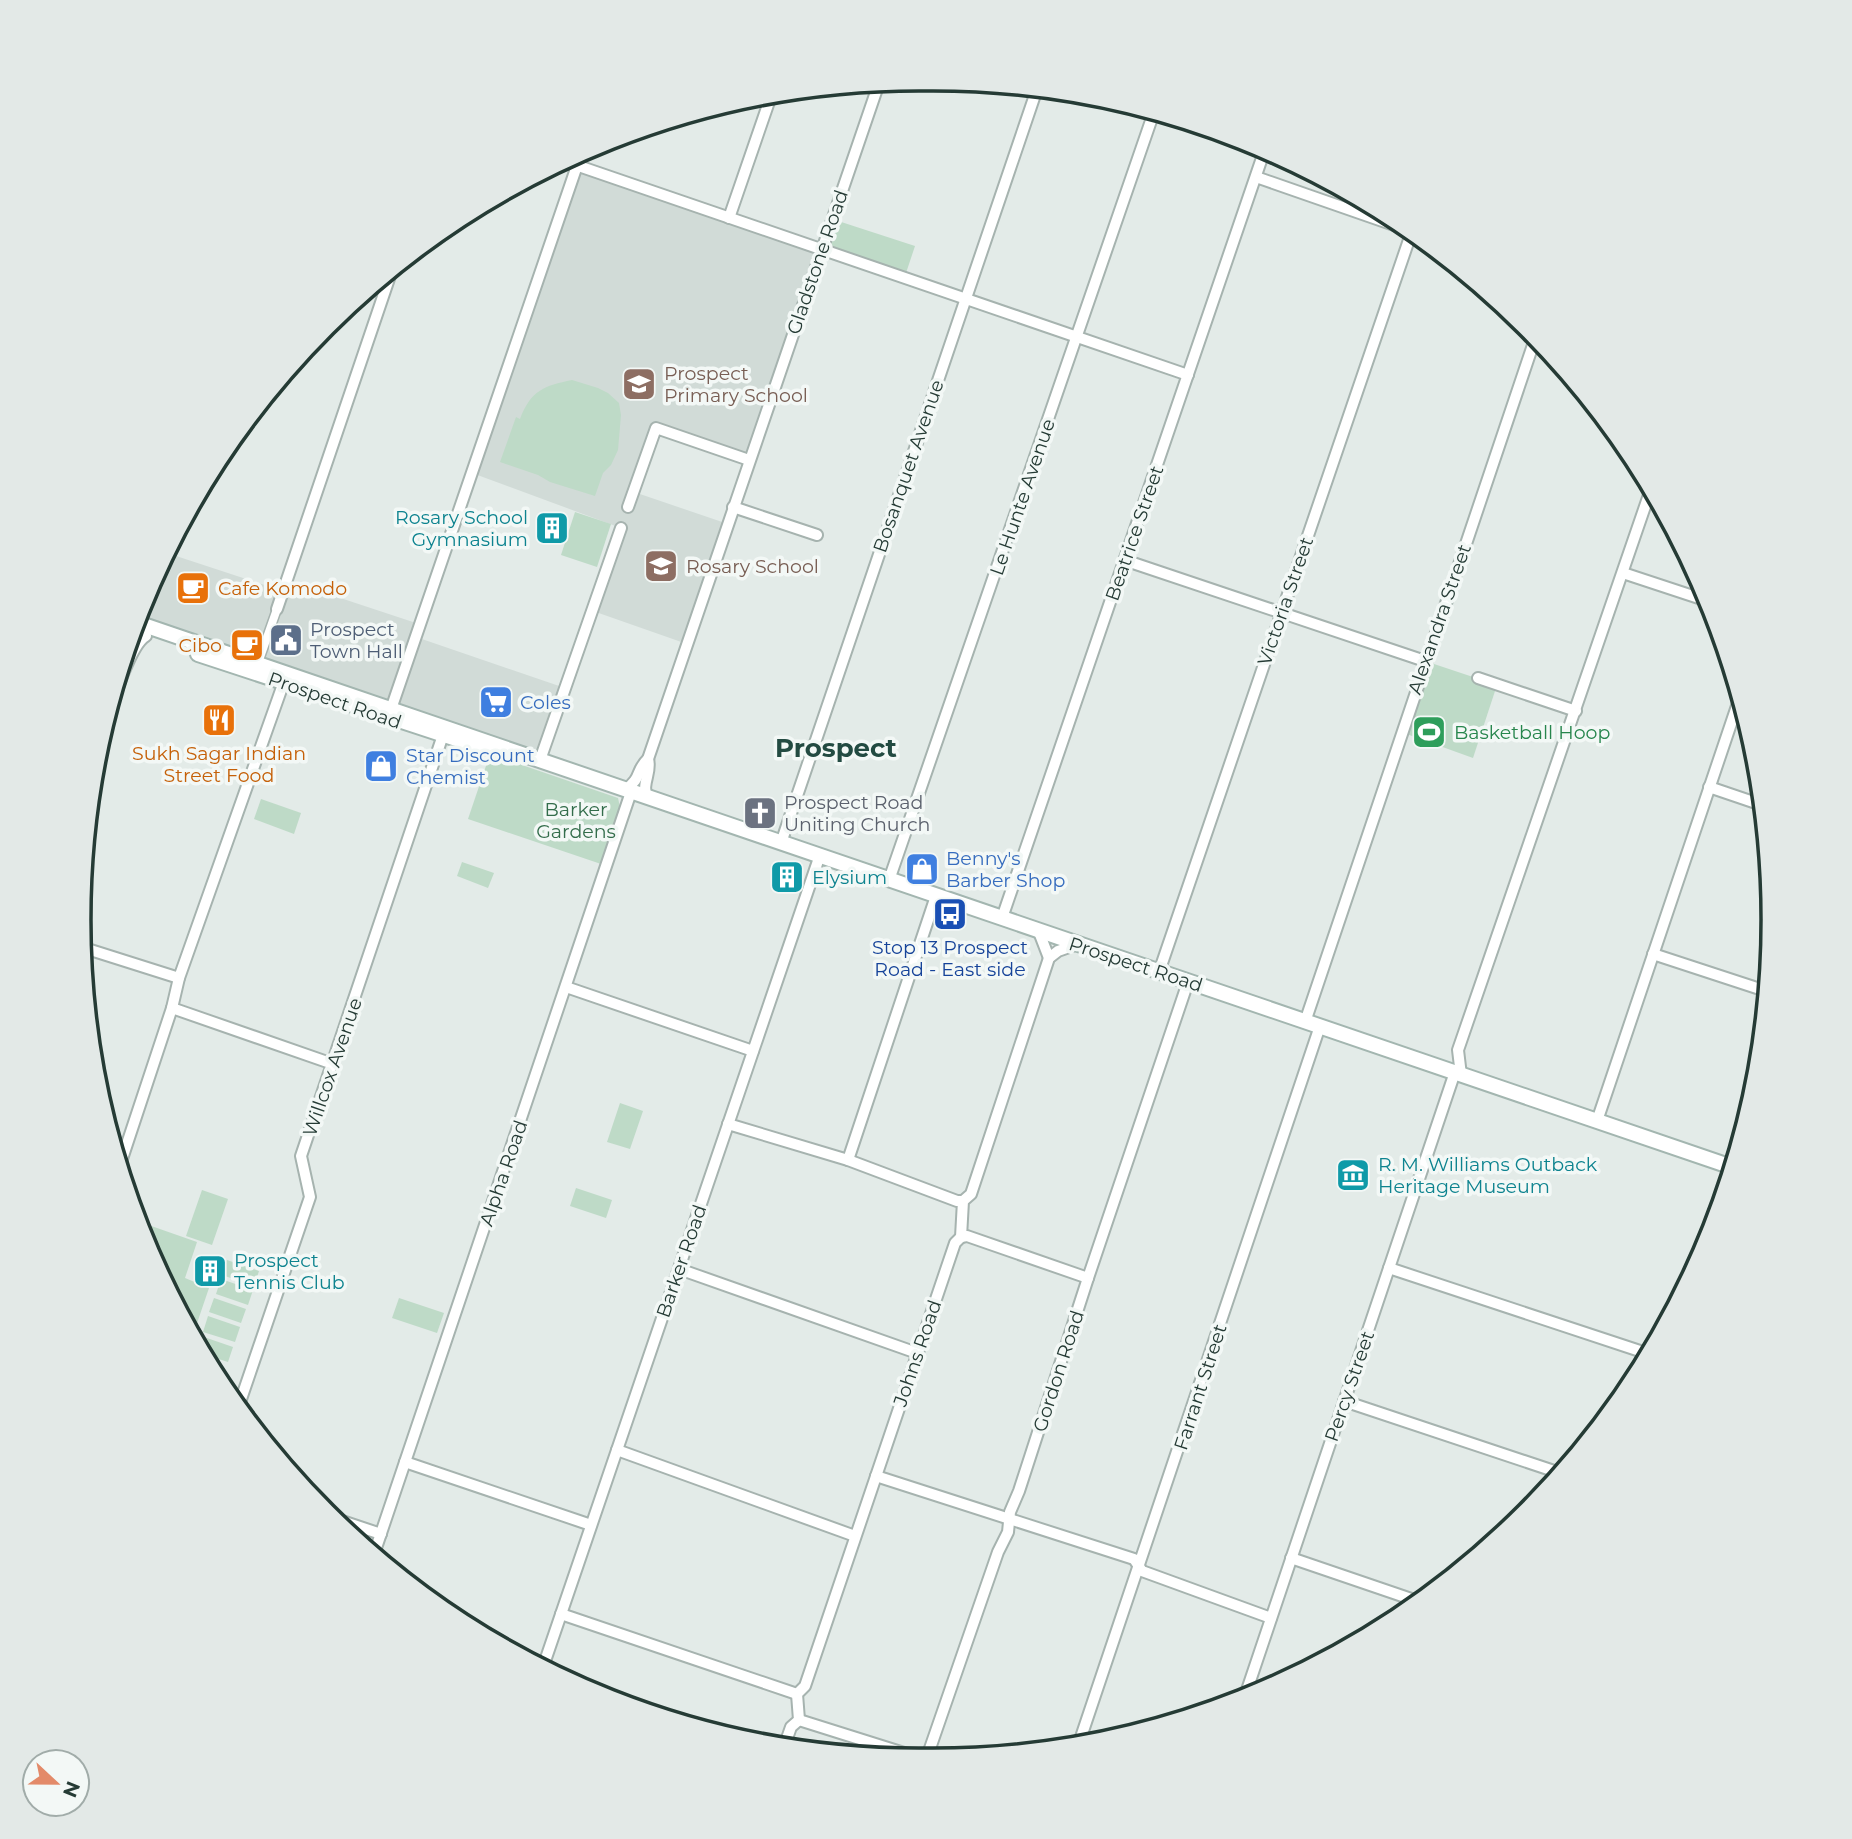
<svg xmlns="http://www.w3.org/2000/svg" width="1852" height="1839" viewBox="0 0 1852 1839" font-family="Montserrat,sans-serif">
<rect width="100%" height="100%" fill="#e3ebe8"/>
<g fill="#d1dbd7">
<polygon points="577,166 821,250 749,460 656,428 634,492 728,524 687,644 593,611 621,528 472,473"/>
<polygon points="167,553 283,591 286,580 419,624 416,637 565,688 540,760 135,622 143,598"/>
</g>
<g fill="#bedac7">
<polygon points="832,219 915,246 904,279 821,250"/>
<path d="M572,380L598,388L608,393L619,403L621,415L618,450L611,465L603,473L595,496L550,482L538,475L500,462L516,417L520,419C531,390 544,386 572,380Z"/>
<polygon points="575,512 611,524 597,567 561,555"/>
<polygon points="1425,661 1497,685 1473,758 1401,732"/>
<polygon points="490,754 618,798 620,807 601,864 468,819"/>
<polygon points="261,799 301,813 294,834 254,819"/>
<polygon points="462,862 494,873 488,888 457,876"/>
<polygon points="620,1103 643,1111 630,1149 607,1142"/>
<polygon points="576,1188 612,1200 606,1218 570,1206"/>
<polygon points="202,1190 228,1199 212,1245 186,1236"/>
<polygon points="137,1221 197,1242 185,1278 209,1288 193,1335 143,1242"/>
<polygon points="227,1260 259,1271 254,1286 222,1275"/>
<polygon points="221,1279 253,1290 248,1305 216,1294"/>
<polygon points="214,1298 246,1309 241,1323 209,1312"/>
<polygon points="399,1298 444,1313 437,1333 392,1318"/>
<polygon points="208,1316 240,1327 235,1342 203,1332"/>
<polygon points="201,1336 233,1347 228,1362 203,1354 198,1345"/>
</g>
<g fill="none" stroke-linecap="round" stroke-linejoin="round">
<g stroke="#a6b3af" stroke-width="11">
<polyline id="pedestrian" points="258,663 277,609"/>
</g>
<g stroke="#a6b3af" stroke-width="14">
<g id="minor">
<polyline points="564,161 1188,375"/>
<polyline points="1256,177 1414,232"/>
<polyline points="729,218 772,93"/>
<polyline points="628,507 656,428 749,460"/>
<polyline points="733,507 817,535"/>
<polyline points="1124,560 1425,661"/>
<polyline points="1623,573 1711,602"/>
<polyline points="277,609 392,270"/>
<polyline points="129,654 131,635"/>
<polyline points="1478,678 1576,711"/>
<polyline points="389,715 582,151"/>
<path d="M97,749C106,725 127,647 146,636"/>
<polyline points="540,760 621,528"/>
<polyline points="1709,787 1762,805"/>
<path d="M625,790C643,777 635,771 648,759L879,83"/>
<path d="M647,797C641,783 652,773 648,759"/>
<polyline points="781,843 1037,89"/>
<polyline points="889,880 1154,112"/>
<polyline points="1002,918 1265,149"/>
<polyline points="1039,932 1049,958"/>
<polyline points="81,947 179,978"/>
<polyline points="1653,954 1766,991"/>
<polyline points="1159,972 1412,231"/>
<polyline points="566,987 753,1051"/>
<polyline points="172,1008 333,1064"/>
<polyline points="1305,1022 1536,336"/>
<polyline points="1461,1075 1458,1050 1651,489"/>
<polyline points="1597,1121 1740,697"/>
<polyline points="728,1124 848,1160 957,1201 963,1201"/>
<polyline points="848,1160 936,896"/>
<polyline points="120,1165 172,1008 179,978 286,676"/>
<polyline points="961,1237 967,1236 1088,1278"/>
<polyline points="1389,1268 1649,1354"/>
<polyline points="679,1269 917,1353"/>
<polyline points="1344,1401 1560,1473"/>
<polyline points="238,1408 310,1197 301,1156 445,729"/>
<polyline points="617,1450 855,1536"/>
<polyline points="405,1462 591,1525"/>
<polyline points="876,1476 1134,1559 1142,1571 1271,1618"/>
<polyline points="327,1516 381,1534"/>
<polyline points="374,1554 631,792"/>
<polyline points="1291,1558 1420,1602"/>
<polyline points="561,1614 797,1694"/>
<polyline points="543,1667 820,855"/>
<polyline points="1244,1699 1455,1072"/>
<polyline points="799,1720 923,1759"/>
<polyline points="1078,1746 1320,1026"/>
<polyline points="784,1747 791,1727 799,1720 797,1694 805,1686 955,1243 961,1237 963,1201 971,1194 1049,958 1058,951 1075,945"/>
<polyline points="926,1760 998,1552 1008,1532 1010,1512 1019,1491 1088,1278 1188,982"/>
</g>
</g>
<g stroke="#a3b6b0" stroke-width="18">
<g id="secondary">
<polyline points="135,622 1732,1167"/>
<polyline points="198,654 484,748"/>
</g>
</g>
<use href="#pedestrian" stroke="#fff" stroke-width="8"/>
<use href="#minor" stroke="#fff" stroke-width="10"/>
<use href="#secondary" stroke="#fff" stroke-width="14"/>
</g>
<defs>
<g id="school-square" transform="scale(1.75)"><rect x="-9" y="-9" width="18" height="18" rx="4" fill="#8d6e63" stroke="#f3f8f6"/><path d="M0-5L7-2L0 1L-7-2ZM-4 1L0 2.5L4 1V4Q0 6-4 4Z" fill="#fff"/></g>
<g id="building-square" transform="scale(1.75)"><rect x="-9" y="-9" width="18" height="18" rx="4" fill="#0f9aa8" stroke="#f3f8f6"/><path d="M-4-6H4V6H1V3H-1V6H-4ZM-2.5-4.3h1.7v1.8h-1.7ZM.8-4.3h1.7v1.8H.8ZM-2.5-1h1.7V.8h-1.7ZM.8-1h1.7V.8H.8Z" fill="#fff"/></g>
<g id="cafe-square" transform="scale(1.75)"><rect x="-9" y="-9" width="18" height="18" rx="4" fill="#e8710a" stroke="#f3f8f6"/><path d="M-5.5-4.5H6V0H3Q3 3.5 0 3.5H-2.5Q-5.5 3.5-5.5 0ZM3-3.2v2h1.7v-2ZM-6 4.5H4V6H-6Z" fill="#fff"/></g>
<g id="civic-square" transform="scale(1.75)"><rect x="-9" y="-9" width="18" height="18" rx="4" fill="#5c6f8a" stroke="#f3f8f6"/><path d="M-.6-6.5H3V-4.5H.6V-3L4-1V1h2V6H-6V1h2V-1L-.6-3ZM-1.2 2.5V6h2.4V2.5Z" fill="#fff"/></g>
<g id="supermarket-square" transform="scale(1.75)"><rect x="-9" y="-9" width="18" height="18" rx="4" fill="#3f7fe0" stroke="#f3f8f6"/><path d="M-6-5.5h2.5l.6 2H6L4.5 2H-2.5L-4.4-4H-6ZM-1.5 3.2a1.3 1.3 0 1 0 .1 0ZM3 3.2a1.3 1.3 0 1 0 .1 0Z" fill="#fff"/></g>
<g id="restaurant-square" transform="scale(1.75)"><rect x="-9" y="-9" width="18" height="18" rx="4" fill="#e8710a" stroke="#f3f8f6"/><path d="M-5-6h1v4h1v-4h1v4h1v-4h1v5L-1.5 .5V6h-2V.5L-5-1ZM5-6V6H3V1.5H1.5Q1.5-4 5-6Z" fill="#fff"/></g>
<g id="stadium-square" transform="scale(1.75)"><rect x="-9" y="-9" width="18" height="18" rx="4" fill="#2e9e5b" stroke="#f3f8f6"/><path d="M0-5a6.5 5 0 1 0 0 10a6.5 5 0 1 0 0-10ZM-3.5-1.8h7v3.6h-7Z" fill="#fff"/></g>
<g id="shop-square" transform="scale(1.75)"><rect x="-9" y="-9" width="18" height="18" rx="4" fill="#3f7fe0" stroke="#f3f8f6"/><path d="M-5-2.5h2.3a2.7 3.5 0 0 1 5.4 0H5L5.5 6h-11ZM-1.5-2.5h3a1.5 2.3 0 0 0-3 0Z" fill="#fff"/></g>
<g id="church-square" transform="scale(1.75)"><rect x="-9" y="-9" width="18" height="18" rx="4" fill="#6b7280" stroke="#f3f8f6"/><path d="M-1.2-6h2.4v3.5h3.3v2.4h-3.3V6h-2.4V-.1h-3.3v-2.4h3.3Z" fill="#fff"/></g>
<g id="bus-square" transform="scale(1.75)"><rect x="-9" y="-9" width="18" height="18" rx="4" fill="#1a4fb4" stroke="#f3f8f6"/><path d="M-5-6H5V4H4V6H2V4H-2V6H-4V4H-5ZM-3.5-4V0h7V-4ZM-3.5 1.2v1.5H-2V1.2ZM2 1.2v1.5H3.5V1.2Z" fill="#fff"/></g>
<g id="museum-square" transform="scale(1.75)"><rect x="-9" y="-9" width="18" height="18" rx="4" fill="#0f9aa8" stroke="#f3f8f6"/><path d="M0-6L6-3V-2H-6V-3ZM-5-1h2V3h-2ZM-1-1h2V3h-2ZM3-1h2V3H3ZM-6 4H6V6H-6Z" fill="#fff"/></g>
</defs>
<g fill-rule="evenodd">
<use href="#school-square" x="639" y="384"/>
<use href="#building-square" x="552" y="528"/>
<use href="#school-square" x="661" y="566"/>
<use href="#cafe-square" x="193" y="588"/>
<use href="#civic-square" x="286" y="640"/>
<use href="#cafe-square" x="247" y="645"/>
<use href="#supermarket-square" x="496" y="702"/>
<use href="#restaurant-square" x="219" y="720"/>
<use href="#stadium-square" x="1429" y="732"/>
<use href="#shop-square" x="381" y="766"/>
<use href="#church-square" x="760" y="813"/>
<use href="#shop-square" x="922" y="869"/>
<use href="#building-square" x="787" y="877"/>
<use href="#bus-square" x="950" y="914"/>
<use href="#museum-square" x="1353" y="1175"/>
<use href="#building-square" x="210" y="1271"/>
</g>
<g text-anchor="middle" stroke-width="7" stroke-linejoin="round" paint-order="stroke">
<g font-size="19" fill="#253b35" stroke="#f3f8f6">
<text transform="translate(817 262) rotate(-71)" y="7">Gladstone Road</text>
<text transform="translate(908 466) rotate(-71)" y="7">Bosanquet Avenue</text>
<text transform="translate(1022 497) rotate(-71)" y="7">Le Hunte Avenue</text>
<text transform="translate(1134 533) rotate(-71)" y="7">Beatrice Street</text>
<text transform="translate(1285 601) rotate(-71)" y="7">Victoria Street</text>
<text transform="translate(1439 619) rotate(-71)" y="7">Alexandra Street</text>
<text transform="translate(335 700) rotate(19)" y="7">Prospect Road</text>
<text transform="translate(1136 964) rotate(18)" y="7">Prospect Road</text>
<text transform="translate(332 1067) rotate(-71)" y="7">Willcox Avenue</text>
<text transform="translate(503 1173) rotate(-71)" y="7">Alpha Road</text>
<text transform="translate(681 1261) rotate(-71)" y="7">Barker Road</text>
<text transform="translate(917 1353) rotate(-71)" y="7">Johns Road</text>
<text transform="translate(1058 1371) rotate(-72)" y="7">Gordon Road</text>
<text transform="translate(1349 1386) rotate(-71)" y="7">Percy Street</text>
<text transform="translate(1200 1387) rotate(-72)" y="7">Farrant Street</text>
</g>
<g font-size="19" fill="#785e54" stroke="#f3f8f6" text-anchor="start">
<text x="664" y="380">Prospect<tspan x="664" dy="22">Primary School</tspan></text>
<text x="686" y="573">Rosary School</text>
</g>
<g font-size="19" fill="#0d838f" stroke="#f3f8f6" text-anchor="start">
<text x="528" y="524" text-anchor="end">Rosary School<tspan x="528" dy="22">Gymnasium</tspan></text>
<text x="812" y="884">Elysium</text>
<text x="1378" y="1171">R. M. Williams Outback<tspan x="1378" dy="22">Heritage Museum</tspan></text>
<text x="234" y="1267">Prospect<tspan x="234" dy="22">Tennis Club</tspan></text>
</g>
<g font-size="19" fill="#c56008" stroke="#f3f8f6" text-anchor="start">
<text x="218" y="595">Cafe Komodo</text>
<text x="222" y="652" text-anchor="end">Cibo</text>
<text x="219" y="760" text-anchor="middle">Sukh Sagar Indian<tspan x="219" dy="22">Street Food</tspan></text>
</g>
<g font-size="19" fill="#4e5e75" stroke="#f3f8f6" text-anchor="start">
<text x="310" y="636">Prospect<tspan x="310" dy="22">Town Hall</tspan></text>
</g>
<g font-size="19" fill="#366cbe" stroke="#f3f8f6" text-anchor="start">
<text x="520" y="709">Coles</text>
<text x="406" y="762">Star Discount<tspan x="406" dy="22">Chemist</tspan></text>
<text x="946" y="865">Benny's<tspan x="946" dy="22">Barber Shop</tspan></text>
</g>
<g font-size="19" fill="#27864d" stroke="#f3f8f6" text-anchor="start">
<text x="1454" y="739">Basketball Hoop</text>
</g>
<g font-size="19" fill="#5b616d" stroke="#f3f8f6" text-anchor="start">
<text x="784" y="809">Prospect Road<tspan x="784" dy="22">Uniting Church</tspan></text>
</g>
<g font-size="19" fill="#336d4b" stroke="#f3f8f6">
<text x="576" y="816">Barker<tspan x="576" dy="22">Gardens</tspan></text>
</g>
<g font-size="19" fill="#164399" stroke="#f3f8f6">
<text x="950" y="954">Stop 13 Prospect<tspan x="950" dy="22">Road - East side</tspan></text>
</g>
<g font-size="26" font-weight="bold" fill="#234b42" stroke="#f3f8f6">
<text x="836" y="757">Prospect</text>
</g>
</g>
<path d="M0 0H1852V1839H0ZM919 91H933A828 828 0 0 1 1761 919V920A828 828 0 0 1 933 1748H919A828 828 0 0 1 91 920V919A828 828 0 0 1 919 91Z" fill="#e3e9e7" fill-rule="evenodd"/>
<path fill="none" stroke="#253b35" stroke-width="3.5" d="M919 91H933A828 828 0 0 1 1761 919V920A828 828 0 0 1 933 1748H919A828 828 0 0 1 91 920V919A828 828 0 0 1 919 91Z"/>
<g transform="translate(56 1783) rotate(112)"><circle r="33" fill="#f3f8f6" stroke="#a1aca9" stroke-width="2"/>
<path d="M0-5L12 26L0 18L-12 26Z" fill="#e38a69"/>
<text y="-10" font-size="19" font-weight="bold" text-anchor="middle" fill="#253b35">N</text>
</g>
</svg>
